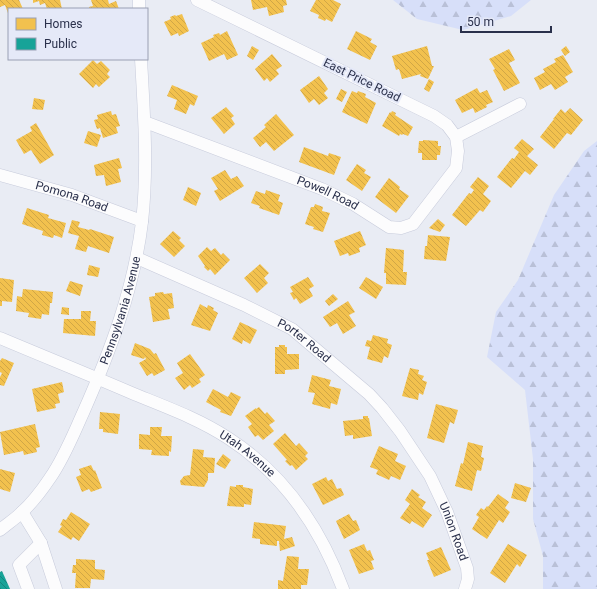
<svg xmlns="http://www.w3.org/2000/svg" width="597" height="589" viewBox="0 0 597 589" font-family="Roboto,sans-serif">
<defs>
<pattern id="forest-firs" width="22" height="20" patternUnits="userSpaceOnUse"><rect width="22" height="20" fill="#d7dff9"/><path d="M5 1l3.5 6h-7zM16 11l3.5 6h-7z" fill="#b9c0d7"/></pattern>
<pattern id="homes-back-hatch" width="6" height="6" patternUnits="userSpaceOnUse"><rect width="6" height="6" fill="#f2c14e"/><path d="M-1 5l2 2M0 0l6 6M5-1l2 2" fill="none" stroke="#d0a646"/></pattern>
<pattern id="public-back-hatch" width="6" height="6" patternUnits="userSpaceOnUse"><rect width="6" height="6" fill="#17a398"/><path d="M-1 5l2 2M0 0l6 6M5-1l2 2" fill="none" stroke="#15857e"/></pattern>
</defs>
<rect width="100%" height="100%" fill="#e9ecf4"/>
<g fill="url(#forest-firs)">
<polygon points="393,0 531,0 511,16 463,30 417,19"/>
<polygon points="597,141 597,589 543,589 543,556 533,519 533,459 525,390 487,357 496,312 518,280 554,195 584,151"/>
</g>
<g fill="url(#homes-back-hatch)">
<polygon points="0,0 19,0 23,9 9,9 9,16 5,5 0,7"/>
<polygon points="33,0 60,0 62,9 47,9 45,3 40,5 39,1 33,3"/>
<polygon points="91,0 108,0 109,4 116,1 119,9 89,9 89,7 93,6"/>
<polygon points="251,0 286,0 287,5 283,6 284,12 269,16 267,7 253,10"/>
<polygon points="316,0 333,0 341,4 332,22 326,19 325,21 318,18 319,15 310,11"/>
<polygon points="182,14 189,31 179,36 178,33 171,36 164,22 171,19 170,17 175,15 176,16"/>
<polygon points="227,31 238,55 227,60 224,54 209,61 201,43 214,37 213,35 219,33 220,35"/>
<polygon points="356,31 372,39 370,42 377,46 370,60 347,49"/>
<polygon points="252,46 259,50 253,60 247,56"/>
<polygon points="427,46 432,66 434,66 428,79 420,76 421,74 402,79 399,69 396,70 392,56"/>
<polygon points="566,46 570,52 565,56 561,50"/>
<polygon points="509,49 515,60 509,63 520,83 504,91 493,70 495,69 489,59"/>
<polygon points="272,54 282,66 276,70 279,74 270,82 267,78 264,81 255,69"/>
<polygon points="563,55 573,72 565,77 568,82 555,90 551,84 540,90 534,78 545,72 543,69 556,62 554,59"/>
<polygon points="93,60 97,64 101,61 110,70 107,74 110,77 99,87 96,84 93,88 79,74"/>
<polygon points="319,76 328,89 324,93 328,98 319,105 314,99 309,103 300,90"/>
<polygon points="429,79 434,82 429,92 424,89"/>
<polygon points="172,85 198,96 194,106 190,104 186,114 174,109 177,100 167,96"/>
<polygon points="477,88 480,93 487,90 493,102 486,105 487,107 475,113 473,108 462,113 455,100"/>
<polygon points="341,89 347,92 342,102 336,99"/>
<polygon points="352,91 357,93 358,91 366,94 365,97 376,103 367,124 342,112"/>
<polygon points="34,98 45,100 43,110 32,109"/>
<polygon points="226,107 234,116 231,118 235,124 224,134 211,118"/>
<polygon points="570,108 583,120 571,135 567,133 554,149 540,137 554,119 553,119 561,109 565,113"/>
<polygon points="111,111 112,115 116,114 120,126 116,127 118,133 103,138 100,128 97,129 94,120 98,119 97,115"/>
<polygon points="392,111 396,113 395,115 413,127 408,136 403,134 402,135 400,134 399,136 382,126 390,112 391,113"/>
<polygon points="276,114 294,135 274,151 266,142 260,147 253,138 266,127 264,125"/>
<polygon points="36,123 54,155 40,164 31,150 24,154 16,140 32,131 30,127"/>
<polygon points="88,131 101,135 97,147 84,143"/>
<polygon points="522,139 534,149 527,156 538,165 530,175 525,171 511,188 497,177 512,158 514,159 519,152 514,148"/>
<polygon points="423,140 438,141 438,146 441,146 440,155 437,155 437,160 422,160 422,153 418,153 419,141 423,141"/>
<polygon points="304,147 328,156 329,153 341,157 334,175 299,162"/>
<polygon points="119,158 122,168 118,169 121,182 106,186 104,175 96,176 94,165"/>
<polygon points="357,164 366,170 364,173 371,177 362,191 346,180"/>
<polygon points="225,170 231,179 237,176 244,186 220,201 214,191 218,189 211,178"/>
<polygon points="478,177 489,186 483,194 491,201 483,212 480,210 466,226 452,215 469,193 471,194 474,190 470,187"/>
<polygon points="389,178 400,187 399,189 409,196 396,213 375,197"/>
<polygon points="188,187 201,193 196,206 183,200"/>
<polygon points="266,190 280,195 278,201 283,203 279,215 259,208 260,206 251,203 256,191 265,194"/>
<polygon points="315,204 323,207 322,211 330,213 323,232 313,229 314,227 305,224 311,207 314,207"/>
<polygon points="27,208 49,215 48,218 66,223 62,238 54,235 53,238 42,235 43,231 22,224"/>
<polygon points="438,219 445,225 440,232 429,228"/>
<polygon points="72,220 80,222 78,227 89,230 90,229 114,237 109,253 88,246 86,252 75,249 79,236 68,233"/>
<polygon points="173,231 181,238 179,240 185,246 174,257 160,244"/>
<polygon points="360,231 366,245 359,248 360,252 349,256 348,253 340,256 334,241"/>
<polygon points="428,235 450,237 446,261 424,259 425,246 427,246"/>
<polygon points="207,247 211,251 215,248 221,255 223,253 230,260 215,275 210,269 208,271 204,267 205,266 198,256"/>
<polygon points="386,248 404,250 403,272 407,272 406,285 386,284 386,273 384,273"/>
<polygon points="260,264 269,273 264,278 268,283 257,293 244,278"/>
<polygon points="89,265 100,268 98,277 87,275"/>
<polygon points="308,277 314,286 309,289 313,296 300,304 296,298 294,300 290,293 293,292 290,287"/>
<polygon points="366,277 383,287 376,299 359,288"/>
<polygon points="0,278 14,280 12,302 2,301 2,306 0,306"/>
<polygon points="70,281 83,285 80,296 66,291"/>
<polygon points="23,289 53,292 52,303 50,303 49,315 42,314 41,319 28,317 29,313 16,311 17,296 22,297"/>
<polygon points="163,292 164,294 172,293 174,308 168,309 170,319 153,322 149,297 155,296 155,293"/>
<polygon points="333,294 338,299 329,306 325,301"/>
<polygon points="348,301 355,312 349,315 356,326 343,334 337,323 330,327 323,317"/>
<polygon points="200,304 207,308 208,305 214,308 213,310 218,313 210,331 191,325"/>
<polygon points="62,307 69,308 69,315 61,314"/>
<polygon points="81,311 91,311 90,321 96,321 95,336 63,333 64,319 81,319"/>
<polygon points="240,322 257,330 250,344 243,340 242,344 232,339"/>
<polygon points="373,335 388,339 387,343 392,345 388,358 384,356 382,363 367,359 370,347 365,346 367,340 371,341"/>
<polygon points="135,343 150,349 154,354 156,353 165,370 154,376 152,373 147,376 139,363 146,359 145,357 144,359 131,355"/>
<polygon points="279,345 285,345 285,347 287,347 287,354 299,354 299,369 285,370 285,374 275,374 275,347 279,347"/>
<polygon points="190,354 205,375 199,379 201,382 192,388 190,385 184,390 175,378 183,373 177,363"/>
<polygon points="2,358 14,363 4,386 0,385 0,377 2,373 0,372 0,361"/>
<polygon points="410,368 419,370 418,374 424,376 422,380 427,382 423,395 419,393 418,400 402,396"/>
<polygon points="312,375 331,380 329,386 341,389 337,405 331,403 330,409 312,404 315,393 308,392"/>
<polygon points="62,382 64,392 58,394 60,403 55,404 56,408 37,412 32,389"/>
<polygon points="213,389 228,397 231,392 241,397 231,416 220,412 221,410 206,402"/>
<polygon points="436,404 458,410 454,424 450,422 444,443 427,438"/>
<polygon points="259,407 265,414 267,412 275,421 269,425 274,431 263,440 258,435 255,437 248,427 252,424 245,416 256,408 256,409"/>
<polygon points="100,412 120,414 118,434 103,432 103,429 99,429"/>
<polygon points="363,416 368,416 368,418 369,418 372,436 353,439 353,435 345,436 343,421 363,419"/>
<polygon points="35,424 40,447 36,448 37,452 24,455 23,451 4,455 0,432"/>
<polygon points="150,427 162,427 161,436 172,436 171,452 169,451 169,456 151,455 152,450 139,449 139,434 150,435"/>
<polygon points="285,433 296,446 299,443 308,453 305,456 308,459 296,470 292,465 290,466 285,461 287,460 273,444"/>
<polygon points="468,442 483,446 481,457 484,458 481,471 477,470 472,491 455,486 461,463 463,464"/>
<polygon points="379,446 398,454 395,461 406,466 400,480 391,476 389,480 376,474 378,470 370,467"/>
<polygon points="193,449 204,450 203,457 215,458 214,473 208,473 208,480 204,487 181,485 180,481 184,476 190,475"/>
<polygon points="223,454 231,460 225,469 216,464"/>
<polygon points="91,465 94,471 95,470 102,488 91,492 89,489 82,492 76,477 81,475 79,469"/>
<polygon points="0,469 15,473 10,492 0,489"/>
<polygon points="326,477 328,481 332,479 337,489 341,488 344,495 323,505 312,484"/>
<polygon points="515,483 531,488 526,502 511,498"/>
<polygon points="236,485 243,485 243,487 253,489 251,505 244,504 244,507 227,506 230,486 236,487"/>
<polygon points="412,489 420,495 418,497 426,502 422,508 432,515 423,528 412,521 410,524 400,518 410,504 405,500"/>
<polygon points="498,494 509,502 505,508 510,512 503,523 499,520 487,539 472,529 479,517 476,515 481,508 484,510 487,506 488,507"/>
<polygon points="71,512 90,524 79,541 73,537 71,540 58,532 62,526 60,525 63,519 66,520"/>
<polygon points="349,514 353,521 356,520 360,530 344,539 336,521"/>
<polygon points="254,522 286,526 284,539 292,537 295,546 280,551 279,541 277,541 277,546 260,544 260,539 252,538"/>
<polygon points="364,544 367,551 370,550 374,560 371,561 374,569 359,574 349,550"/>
<polygon points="508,544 527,555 520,567 517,564 505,583 490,573"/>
<polygon points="441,547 451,570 434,577 427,560 429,560 426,553"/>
<polygon points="287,556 299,557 298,569 309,569 307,585 301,585 301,589 278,589 278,580 283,581"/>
<polygon points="76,559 95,560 95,569 105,570 104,580 91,579 90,588 75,588 76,573 72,573 73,565 76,565"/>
</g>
<polygon fill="url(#public-back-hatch)" points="2,571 10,589 0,589 0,572"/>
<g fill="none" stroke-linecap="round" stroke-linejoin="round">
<g stroke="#c7cbdb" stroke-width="13">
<g id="minor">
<polyline points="139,0 139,9"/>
<path id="s1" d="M145,122L322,189L353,204L389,227L401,228L413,224L456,168L458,151L456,137L447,125L434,116L197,0"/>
<polyline points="456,137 520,104"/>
<path id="s2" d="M0,175L72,195L142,221"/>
<path id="s3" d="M137,258L244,305L292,329L369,394L382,408L400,431L430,476L447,512L467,568L468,579L465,589"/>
<path id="s4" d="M0,338C45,357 90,375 134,394C166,407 199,419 228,438C284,474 320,527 343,589"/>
<polyline points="22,512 41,543 56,589"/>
<path id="s5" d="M0,530C7,524 15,519 21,513C32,503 42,490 50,478C64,458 73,435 83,413C110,352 134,289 142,222C148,168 144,113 141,59"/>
<polyline points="28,589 19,565 41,543"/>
</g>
</g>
<use href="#minor" stroke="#fcfcfd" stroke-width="12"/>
</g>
<g text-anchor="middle" stroke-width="4" stroke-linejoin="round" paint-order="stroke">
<g font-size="12" fill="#2a304b" stroke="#e5e9f8">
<text transform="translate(362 80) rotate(26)" y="4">East Price Road</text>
<text dy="4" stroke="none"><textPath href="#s1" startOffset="196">Powell Road</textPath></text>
<text dy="4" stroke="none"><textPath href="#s2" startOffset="75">Pomona Road</textPath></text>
<text dy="4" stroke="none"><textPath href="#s5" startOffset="255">Pennsylvania Avenue</textPath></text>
<text dy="4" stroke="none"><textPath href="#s3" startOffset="187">Porter Road</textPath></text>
<text dy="4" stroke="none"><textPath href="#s4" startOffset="274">Utah Avenue</textPath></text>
<text dy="4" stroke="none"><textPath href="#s3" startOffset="434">Union Road</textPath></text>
</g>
</g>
<rect x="8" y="8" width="140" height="52" fill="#e5e9f8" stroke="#9a9fb3"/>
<rect x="16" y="18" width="20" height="12" fill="#f2c14e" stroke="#9a9fb3"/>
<text x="44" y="28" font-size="12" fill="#2a304b">Homes</text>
<rect x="16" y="38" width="20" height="12" fill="#17a398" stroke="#9a9fb3"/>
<text x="44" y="48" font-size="12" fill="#2a304b">Public</text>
<path d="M461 26v6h90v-6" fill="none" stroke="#2a304b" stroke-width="2"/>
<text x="467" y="26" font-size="12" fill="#2a304b" stroke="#e5e9f8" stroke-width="3" paint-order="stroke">50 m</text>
</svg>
